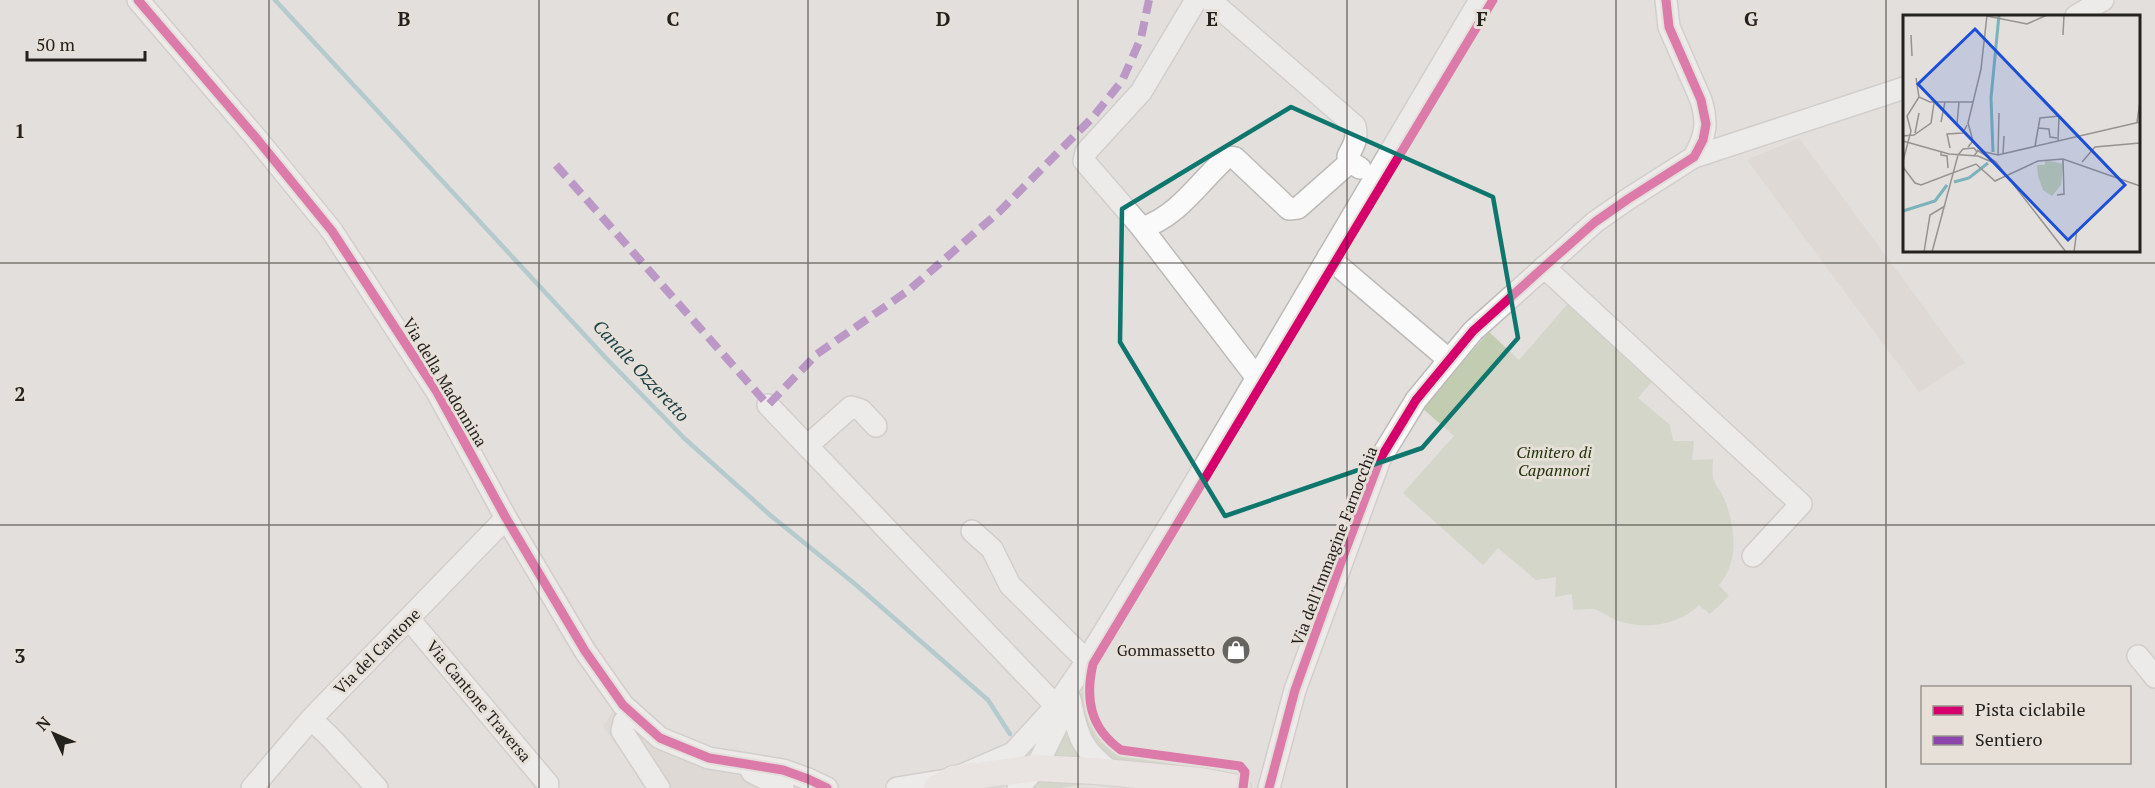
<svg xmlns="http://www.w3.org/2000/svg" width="2155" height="788" viewBox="0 0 2155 788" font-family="'PT Serif',serif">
<rect width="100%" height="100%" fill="#e2dfdc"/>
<g fill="#d9d3ca">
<polygon points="1799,138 1965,363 1919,392 1747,160"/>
<polygon points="616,710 686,759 750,777 770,788 647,788 603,726 612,713"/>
</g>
<g fill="#c1ccb1">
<path d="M1571,300L1656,377L1638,398L1670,425L1673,441H1694L1692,460L1713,459C1713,465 1712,472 1713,477C1714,484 1721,491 1724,498C1735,527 1740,560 1719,585L1729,596L1710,614L1699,605C1679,625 1646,630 1619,621C1610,619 1602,610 1593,609C1587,608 1579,610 1573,610L1572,594L1555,597L1556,577L1536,580L1498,548L1483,565L1403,493L1454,436L1422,408L1489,332L1519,360Z"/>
<path d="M1084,683C1086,714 1090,742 1122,756L1216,771L1123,764L1107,758L1090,740L1080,698Z"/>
<polygon points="1068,721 1088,759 1049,756"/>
<polygon points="1038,777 1110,780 1061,788 1027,788"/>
</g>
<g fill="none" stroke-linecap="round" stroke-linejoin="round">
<polyline stroke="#7cb2bb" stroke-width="4.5" points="275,0 604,356 684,438 770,515 855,584 988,700 1010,734"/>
<g stroke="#bdbbb8" stroke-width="24">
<g id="minor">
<polyline points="138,0 257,139 332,231 437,392 506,518 585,651 623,705 660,738 709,758 783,770 808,779 827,788"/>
<polyline points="1196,0 1141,92 1086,152 1084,161 1142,228 1257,378"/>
<path d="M1210,0L1355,126C1358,138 1354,145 1348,156L1350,162L1360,168"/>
<path d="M1666,0L1669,27L1701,100C1708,123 1706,135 1694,157"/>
<polyline points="2076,16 2103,0"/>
<path d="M1142,228C1179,216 1199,182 1227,157L1235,158L1289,209L1298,208L1350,162"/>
<polyline points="1328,257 1448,359"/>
<polyline points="1544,267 1801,504 1753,556"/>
<polyline points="768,405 1056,706"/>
<polyline points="807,446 851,407 861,410 876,426"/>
<polyline points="972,531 992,549 1010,585 1086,660"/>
<polyline points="409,619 548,784"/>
<polyline points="2138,656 2155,677"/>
<path d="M1070,699C1077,736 1082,751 1113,773"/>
<polyline points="631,712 624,722 622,731 659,788"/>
<polyline points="311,719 330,737 377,788"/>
<polyline points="752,772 783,788"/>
<polyline points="252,788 311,719 506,518"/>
<polyline points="897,788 953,779 1013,753 1056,706 1084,665 1180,508 1480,0"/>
<polyline points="1018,788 1036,768 1066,707"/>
<polyline points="1269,788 1295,690 1380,459 1416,400 1473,331 1595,222 1628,199 1694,157 1904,88"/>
</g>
</g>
<g stroke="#bcbbb9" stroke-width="28">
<polyline id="major" points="937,788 953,779 1036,768 1094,771 1201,781 1238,788"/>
</g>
<use href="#minor" stroke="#fbfafa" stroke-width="21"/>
<use href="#major" stroke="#f1e8e7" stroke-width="26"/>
<polyline stroke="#8e44ad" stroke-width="8" stroke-dasharray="15 8" stroke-linecap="butt" points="556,165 768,405 817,354 909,290 1000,211 1093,117 1122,81 1141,38 1149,0"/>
<g stroke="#e6e0d8" stroke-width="13">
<g id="cycleway">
<polyline points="138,0 257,139 332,231 437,392 506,518 585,651 623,705 660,738 709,758 783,770 808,779 827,788"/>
<path d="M1243,788L1245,772L1240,766L1121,750C1090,728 1085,699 1093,664L1493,0"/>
<polyline points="1269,788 1295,690 1341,562 1380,459 1416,400 1473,331 1544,267 1595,222 1628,199 1694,157 1703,140 1706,124 1701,100 1669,27 1666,0"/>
</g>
</g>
<use href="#cycleway" stroke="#d6006c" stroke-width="9"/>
</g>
<path d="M0 0H2155V788H0ZM1291,107L1493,197L1518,338L1422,448L1225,516L1120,342L1122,209Z" fill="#e2dfdc" fill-opacity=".55" fill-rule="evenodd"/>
<path fill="none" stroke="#0f766e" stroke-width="4.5" stroke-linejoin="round" d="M1291,107L1493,197L1518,338L1422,448L1225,516L1120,342L1122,209Z"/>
<path fill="none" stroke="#24221f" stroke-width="1.5" stroke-opacity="0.55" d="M269,0V788M539,0V788M808,0V788M1078,0V788M1347,0V788M1616,0V788M1886,0V788M0,263H2155M0,525H2155"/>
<defs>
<g id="shop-disc" transform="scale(1.5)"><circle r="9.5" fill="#666461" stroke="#e6e0d8"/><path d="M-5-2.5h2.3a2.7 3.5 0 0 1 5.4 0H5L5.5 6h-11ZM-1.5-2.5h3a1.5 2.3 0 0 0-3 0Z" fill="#fff"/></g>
</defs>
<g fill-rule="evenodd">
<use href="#shop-disc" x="1236" y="650"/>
</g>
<g text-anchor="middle" stroke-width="6" stroke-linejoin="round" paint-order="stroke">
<g font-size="16" fill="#24221f" stroke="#e6e0d8">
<text transform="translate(445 382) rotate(59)" y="6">Via della Madonnina</text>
<text transform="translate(1334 546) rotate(-69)" y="6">Via dell'Immagine Farnocchia</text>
<text transform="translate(377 651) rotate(-45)" y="6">Via del Cantone</text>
<text transform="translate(479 701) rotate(50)" y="6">Via Cantone Traversa</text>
</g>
<g font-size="16" font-style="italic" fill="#22320a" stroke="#e6e0d8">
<text x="1554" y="458">Cimitero di<tspan x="1554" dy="18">Capannori</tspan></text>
</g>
<g font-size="16" fill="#24221f" stroke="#e6e0d8" text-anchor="end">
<text x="1215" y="656">Gommassetto</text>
</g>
<g font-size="18" font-style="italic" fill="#1b4047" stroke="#e6e0d8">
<text transform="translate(641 371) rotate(47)" y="6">Canale Ozzeretto</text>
</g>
</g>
<g transform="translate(1903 15)">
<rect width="237" height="237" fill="#e2dfdc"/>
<path d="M142,145L160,149L158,170L149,181L140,175L135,161L134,150H142Z" fill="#c1ccb1"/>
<path fill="none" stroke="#7cb2bb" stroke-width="3" d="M90,137L88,83L96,0M51,167L66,163L85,148M0,196L32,186L44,170"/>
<path fill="none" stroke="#969390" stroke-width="1.5" d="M84,1L124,9L144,0M8,20L9,41M160,20L161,0M13,63L16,82L27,87H70M38,107L42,87M234,107L237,86M54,109L56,87M135,113L146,114L147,122L154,123M12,118L16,98M0,121L11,120L28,108L31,88M0,126L46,139L75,141L91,148M73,129L82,137L95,140L237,107M132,131L137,103L156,101L155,126M65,132L70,126L65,108L78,54L84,0M47,133L44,119L60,118L64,110M74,135L93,147L163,237M38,136V140L44,141L45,153M100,139L101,121M95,140L96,98M0,146L8,116L4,101L16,82M179,147L192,132L237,128M0,152L12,168L18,170L73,149L92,166L135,146L160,144L237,171M154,180L161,179L160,144M21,237L27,200L42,191M29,237L55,140L60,134L71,133L74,137L71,141M171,237L174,214"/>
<path fill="#1d4ed8" fill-opacity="0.15" stroke="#1d4ed8" stroke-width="3" d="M72,14L222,170L165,225L15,69Z"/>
<rect width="237" height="237" fill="none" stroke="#24221f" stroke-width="3"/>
</g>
<g font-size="20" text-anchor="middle" font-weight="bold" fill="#24221f" stroke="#e6e0d8" stroke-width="6" stroke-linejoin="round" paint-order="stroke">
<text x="404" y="26">B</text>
<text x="673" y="26">C</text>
<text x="943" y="26">D</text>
<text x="1212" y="26">E</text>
<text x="1482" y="26">F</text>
<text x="1751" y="26">G</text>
<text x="20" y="138">1</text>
<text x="20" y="401">2</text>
<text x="20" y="663">3</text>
</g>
<rect x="1921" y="686" width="210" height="78" fill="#e6e0d8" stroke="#98948e" stroke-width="1.5"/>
<rect x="1933" y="706" width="30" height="9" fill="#d6006c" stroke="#98948e" stroke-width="1.5"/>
<text x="1975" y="716" font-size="18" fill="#24221f">Pista ciclabile</text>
<rect x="1933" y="736" width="30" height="9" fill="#8e44ad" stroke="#98948e" stroke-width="1.5"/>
<text x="1975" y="746" font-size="18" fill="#24221f">Sentiero</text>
<g transform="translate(54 734) rotate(314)" stroke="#e6e0d8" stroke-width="4.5" paint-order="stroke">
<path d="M0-4.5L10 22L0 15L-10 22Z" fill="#24221f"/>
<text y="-9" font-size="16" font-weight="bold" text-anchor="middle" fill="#24221f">N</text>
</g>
<path d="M27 51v9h118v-9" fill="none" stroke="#24221f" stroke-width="3"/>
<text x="36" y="51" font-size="18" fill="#24221f" stroke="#e6e0d8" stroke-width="4.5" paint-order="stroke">50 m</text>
</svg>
